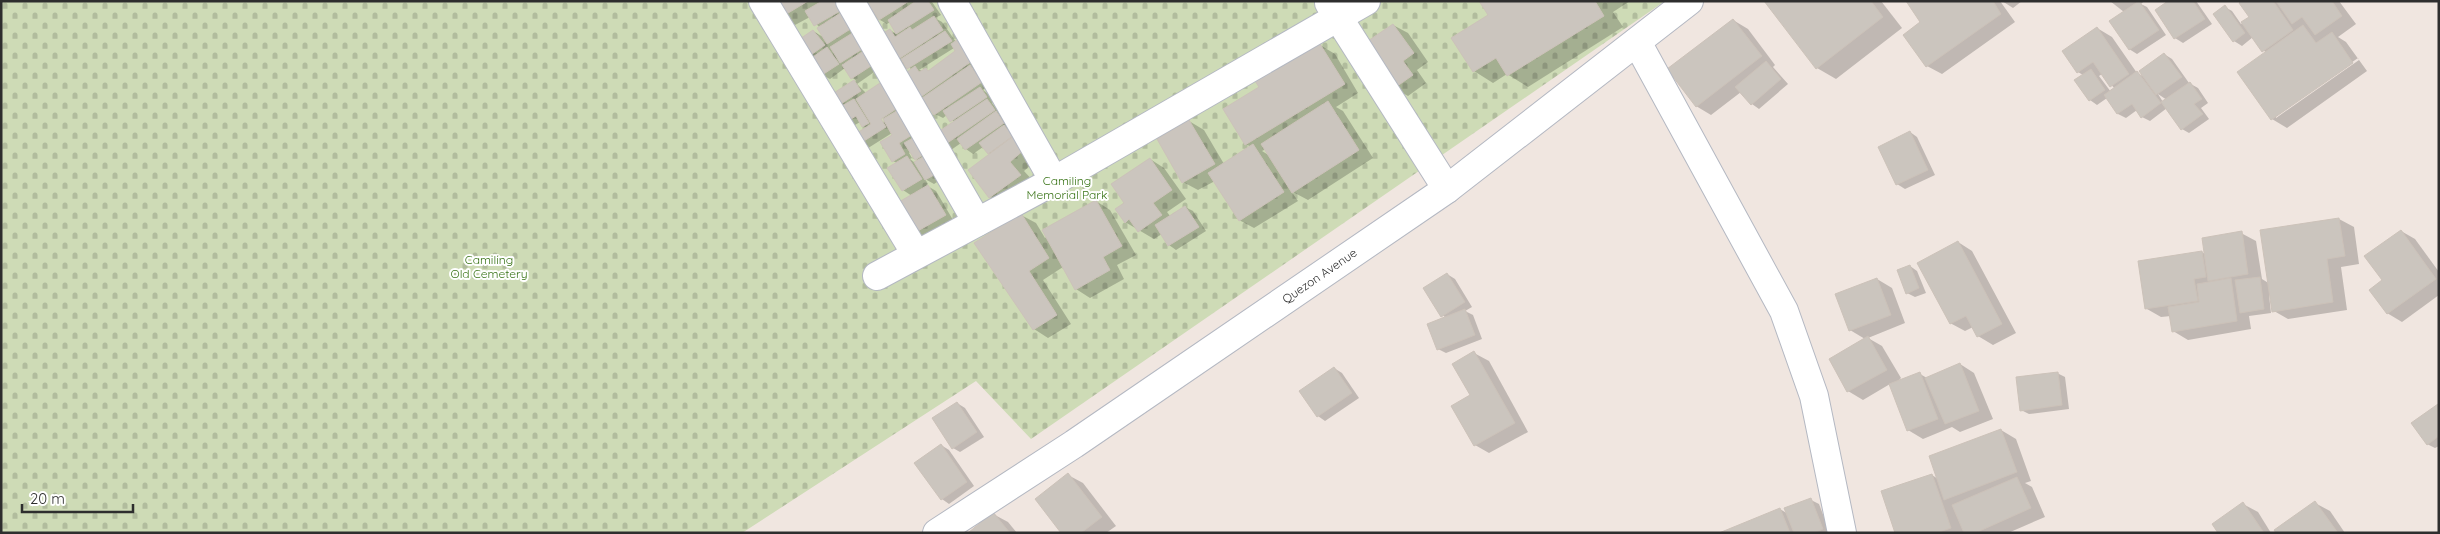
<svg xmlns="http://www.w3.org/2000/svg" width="2440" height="534" viewBox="0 0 2440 534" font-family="Quicksand,sans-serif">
<defs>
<pattern id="cemetery-stones" width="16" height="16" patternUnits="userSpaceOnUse" patternTransform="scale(1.25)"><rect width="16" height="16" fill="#cedbb6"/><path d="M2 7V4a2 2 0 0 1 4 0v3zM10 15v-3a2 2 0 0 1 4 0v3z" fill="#b1bc9d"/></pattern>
</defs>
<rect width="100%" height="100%" fill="#f0e6e0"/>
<polygon fill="url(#cemetery-stones)" points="1,1 1665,1 1031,439 976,381 742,533 1,533"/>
<g fill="#0003" fill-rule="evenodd">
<path d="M772,1H840L880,68L857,84L866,93L883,83L949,174L934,184L925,179L928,184L926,185L936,191L953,220L918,240L912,196L903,190L897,163L893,161L892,133L865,150L857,145L866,128L860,122L855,125L847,121L831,97L856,81L845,68L830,79L822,75L806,58L813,31L823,37L820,28L810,17L795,25L781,17ZM876,114L884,119V122L875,117ZM911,151L916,159L919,161L915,163L910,159L912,158L909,153Z"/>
<path d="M875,1L932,2L941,15L935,18L942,22L956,42L965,45L979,65L974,69L989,86L983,90L987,93L994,102L992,103L1011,127L1009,129L1040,157L1024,171L1035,183L1005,206L990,197L970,171L991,155L983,147L973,154L966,149L961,143L951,150L944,145L955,123L947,115L943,118L935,114L926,102L923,104L912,70L905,63L902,65L895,61L890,30L898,35L890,22L887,24L880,20ZM954,48L957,52L929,71L919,70Z"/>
<polygon points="1481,1 1630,1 1613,12 1623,27 1528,87 1507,74 1493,83 1474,71 1490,16"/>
<polygon points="1765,1 1881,1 1902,28 1836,79 1817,68"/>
<polygon points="1907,1 2000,1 2015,22 1942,74 1927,66 1922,23"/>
<polygon points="2002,1 2022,1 2013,8"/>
<polygon points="2110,1 2144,1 2141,4 2147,7 2166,35 2137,54 2129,49 2124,12"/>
<polygon points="2170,1 2196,1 2212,24 2183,43 2175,38"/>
<path d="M2243,1H2339L2356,24L2338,37L2346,42L2367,71L2287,128L2272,119L2239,72L2266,53L2253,37L2242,46L2234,41L2225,7L2232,11L2241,24L2251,17ZM2358,58L2359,60L2276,118V115Z"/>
<polygon points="1733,20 1748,29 1775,65 1773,67 1788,84 1759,109 1752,104 1741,92 1711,115 1696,106"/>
<polygon points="1393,25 1408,33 1428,62 1417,70 1426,83 1408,96 1394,88"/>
<path d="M2097,28L2112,37L2137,73L2145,77L2164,54L2172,59L2189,83L2198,88L2208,103L2201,108L2209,119L2189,133L2182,129L2167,108L2150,121L2142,117L2137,110L2126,118L2118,114L2107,98L2097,105L2090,100L2083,75L2078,72ZM2102,74L2115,89L2111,92L2099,76ZM2158,94L2167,100L2163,102Z"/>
<path d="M1320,45L1335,54L1358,93L1336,107L1343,111L1373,158L1308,200L1291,191L1298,201L1254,228L1239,220L1215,181L1198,190L1183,182L1189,121L1204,130L1224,164L1251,147L1246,144L1261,88L1297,46L1308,53ZM1266,149L1270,156L1262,151Z"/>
<polygon points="1910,132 1917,137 1935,175 1905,189 1897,184"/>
<polygon points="1150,159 1164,168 1186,199 1167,212 1170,216 1185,207 1193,211 1206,231 1176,250 1169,245 1162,234 1154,239 1125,222 1126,203"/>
<polygon points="1096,201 1110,210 1136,255 1117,265 1124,279 1090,298 1076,289 1063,267 1043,280 1071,324 1048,338 1034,329 1021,215 1036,223 1045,238"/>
<polygon points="2339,219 2354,227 2359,264 2341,267 2347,310 2288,319 2274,311 2271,295 2269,295 2271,313 2249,316 2251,329 2188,340 2173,331 2171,316 2161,317 2147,309 2202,252 2205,254 2241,233 2256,241 2262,279 2270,284"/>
<polygon points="2401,231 2415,239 2439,272 2439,295 2402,322 2387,313 2384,280"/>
<polygon points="1958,242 1972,251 2016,333 1993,345 1978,336 1973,327 1965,331 1950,323"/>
<polygon points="1910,266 1917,271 1926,293 1915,297 1907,293"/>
<polygon points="1447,274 1455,279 1472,307 1465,311 1473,315 1482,339 1446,353 1438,349 1446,319 1425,289"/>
<polygon points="1877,279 1892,288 1905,323 1868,338 1882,346 1901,378 1896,383 1920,374 1927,378 1960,364 1974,373 1993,419 1960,432 1952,427 1923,439 1908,430 1890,384 1863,400 1848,391 1830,360 1865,339 1850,330"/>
<polygon points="1474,353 1489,361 1528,432 1489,453 1475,445"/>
<polygon points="1334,368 1342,373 1359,398 1325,421 1318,416"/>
<polygon points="2057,373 2065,377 2069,409 2029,414 2021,410"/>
<polygon points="957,403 965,408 984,437 960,452 953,448"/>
<polygon points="2438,405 2439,446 2435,448 2427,444 2413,423"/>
<polygon points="2001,430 2016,439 2031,481 2025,483 2032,487 2045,517 2008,533 1966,533 1965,530 1963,533 1897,533 1932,475 1938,479"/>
<polygon points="941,445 949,450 974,486 949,504 942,499"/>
<polygon points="1068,475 1083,483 1116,526 1106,533 1063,533"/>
<polygon points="1811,500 1819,504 1830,533 1722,533 1780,509 1788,514"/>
<polygon points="2315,503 2330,511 2345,533 2278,533"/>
<polygon points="2243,504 2258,512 2271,533 2220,533"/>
<polygon points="993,514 1008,522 1017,533 970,533"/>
</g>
<g fill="#cbc5be" stroke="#ccc2b9">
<polygon points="770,1 808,1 780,18"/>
<polygon points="822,1 836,1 842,10 814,26 805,11"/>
<polygon points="872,1 909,1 879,20 868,4"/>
<polygon points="916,1 928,1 934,10 896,34 888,20"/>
<polygon points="1479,1 1595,1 1604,16 1507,76 1496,58 1473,72 1451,38 1488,15"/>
<polygon points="1764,1 1871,1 1883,17 1816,69"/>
<polygon points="1906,1 1993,1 2001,14 1926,67 1903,35 1920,22"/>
<polygon points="2139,1 2159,30 2129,50 2109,21"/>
<polygon points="2168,1 2193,1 2205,19 2174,39 2155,10"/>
<polygon points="2241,1 2273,1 2293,30 2262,52 2241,22 2249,17 2239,3"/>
<polygon points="2276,1 2332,1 2342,16 2315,35 2302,17 2292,24"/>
<polygon points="2225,5 2245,33 2233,42 2213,14"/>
<polygon points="842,12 852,28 827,44 817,28"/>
<polygon points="934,16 943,30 894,62 878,36 890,29 895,37 910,27 912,30"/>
<polygon points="1733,19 1762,56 1696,107 1667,69"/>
<polygon points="1393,24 1414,53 1403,61 1413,75 1393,89 1362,45"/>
<polygon points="2303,25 2316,43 2332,32 2353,63 2271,120 2237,72"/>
<polygon points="2097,27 2129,74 2110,87 2093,62 2077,73 2062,51"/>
<polygon points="813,30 825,45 805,59 794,43"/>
<polygon points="945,31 952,41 907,69 901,59"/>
<polygon points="854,32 864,48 840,63 830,47"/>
<polygon points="957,40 972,61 915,101 899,78 915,66 919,72 926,68 928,71 955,51 951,44"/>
<polygon points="1320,44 1345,84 1245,145 1223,109 1259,87 1250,73 1297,45 1303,54"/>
<polygon points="827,47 839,64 822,75 810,59"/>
<polygon points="865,50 874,64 851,79 842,65"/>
<polygon points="2164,53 2182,77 2156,95 2139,71"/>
<polygon points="1766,61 1781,79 1751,105 1735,87"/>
<polygon points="970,65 982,82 934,115 922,98"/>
<polygon points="2091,69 2105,90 2089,101 2074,80"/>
<polygon points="2137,71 2161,103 2141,118 2132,104 2117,114 2104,95"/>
<polygon points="854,80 861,91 836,107 829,96"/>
<polygon points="883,81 899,107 881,119 886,127 856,146 851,137 871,124 856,99"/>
<polygon points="2190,82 2202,99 2194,104 2203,114 2181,130 2161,102"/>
<polygon points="980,87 987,97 950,122 943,111"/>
<polygon points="854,99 869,123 862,127 856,116 846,122 838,108"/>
<polygon points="987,99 995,110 943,146 935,134"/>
<polygon points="1328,101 1359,150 1292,193 1261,144"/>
<polygon points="900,109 915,133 899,143 905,154 892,162 880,142 892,135 883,119"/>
<polygon points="996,111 1004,123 965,150 957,139"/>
<polygon points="1189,120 1215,164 1182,183 1157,139"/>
<polygon points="1004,125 1013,136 988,154 979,143"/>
<polygon points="1910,131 1928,170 1896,185 1878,147"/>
<polygon points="920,134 931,150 915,160 904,143"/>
<polygon points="1016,134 1026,148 1010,162 1021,175 989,198 968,170"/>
<polygon points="1253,144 1284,192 1239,221 1208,173"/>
<polygon points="932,152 943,170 925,180 914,162"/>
<polygon points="907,156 922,179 902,191 887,168"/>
<polygon points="1150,158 1172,190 1153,203 1162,215 1138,232 1129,219 1125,223 1115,209 1124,203 1111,184"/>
<polygon points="928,185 946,215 909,236 892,206"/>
<polygon points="1096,200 1122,246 1103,257 1110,270 1075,290 1042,230"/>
<polygon points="1185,206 1199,227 1168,246 1155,225"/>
<polygon points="1021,213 1049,258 1029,271 1057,315 1033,330 974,243"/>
<polygon points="2339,218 2345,256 2327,259 2333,302 2272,312 2260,230"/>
<polygon points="2401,230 2436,279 2387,314 2369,290 2382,280 2364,256"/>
<polygon points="2242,231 2248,274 2208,281 2202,238"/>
<polygon points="1958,241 2002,324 1977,337 1966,316 1950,324 1917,263"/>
<polygon points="2202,251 2206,277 2194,279 2198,301 2145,309 2138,261"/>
<polygon points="1910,265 1919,288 1906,294 1897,270"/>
<polygon points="1447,273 1465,302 1441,317 1423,288"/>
<polygon points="2260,277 2264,309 2240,313 2235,280"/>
<polygon points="1877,278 1891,315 1849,331 1835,294"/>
<polygon points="2231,278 2237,321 2172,332 2168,307 2199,302 2197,284"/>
<polygon points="1465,309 1475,335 1437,350 1427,324"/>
<polygon points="1868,336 1887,370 1847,392 1829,359"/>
<polygon points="1474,351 1515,423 1474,446 1451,406 1470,395 1452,364"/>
<polygon points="1960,363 1979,411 1945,424 1925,378"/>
<polygon points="1334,367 1352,393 1317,417 1299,391"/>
<polygon points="1920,372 1938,419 1907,431 1889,384"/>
<polygon points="2058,372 2062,405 2020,411 2016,377"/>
<polygon points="957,402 977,432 952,449 932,418"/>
<polygon points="2438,404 2439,436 2427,445 2411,423"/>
<polygon points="2001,429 2017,472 1944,500 1929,456"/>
<polygon points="941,444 967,482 941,500 914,463"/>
<polygon points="1068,473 1102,517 1081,533 1061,533 1035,499"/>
<polygon points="1932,474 1951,528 1937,533 1895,533 1881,491"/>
<polygon points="2017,477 2031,508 1975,533 1964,533 1952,505"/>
<polygon points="1811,498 1823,529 1814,533 1794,533 1784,508"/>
<polygon points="2315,501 2338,533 2276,533 2274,530"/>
<polygon points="2243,502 2264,533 2218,533 2212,524"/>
<polygon points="1780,508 1790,533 1719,533"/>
<polygon points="993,512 1010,533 968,533"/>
</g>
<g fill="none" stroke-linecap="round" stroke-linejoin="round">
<g stroke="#b4b8c2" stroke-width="30">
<g id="minor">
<polyline points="763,1 916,254"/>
<polyline points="850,1 977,222"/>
<polyline points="952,1 1054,181"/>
<polyline points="1329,3 1447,189"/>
<polyline points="1637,42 1784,311 1814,396 1842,533"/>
<polyline points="877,276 1054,181 1366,1"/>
<path id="s1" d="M937,533L1074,444L1447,189L1689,1"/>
</g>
</g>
<use href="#minor" stroke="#fff" stroke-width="28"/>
</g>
<g text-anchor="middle" stroke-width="4" stroke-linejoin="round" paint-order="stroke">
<g font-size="12" fill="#387316" stroke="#fff">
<text x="1067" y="185">Camiling<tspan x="1067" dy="14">Memorial Park</tspan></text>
<text x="489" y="264">Camiling<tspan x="489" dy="14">Old Cemetery</tspan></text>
</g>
<g font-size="12" fill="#2e2e2e" stroke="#fff">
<text dy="4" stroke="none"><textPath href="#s1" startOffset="461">Quezon Avenue</textPath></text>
</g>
</g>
<rect width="2440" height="534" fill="none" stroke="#2e2e2e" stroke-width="5"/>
<path d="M22 504v8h111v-8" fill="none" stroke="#2e2e2e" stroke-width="2.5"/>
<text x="30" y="504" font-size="15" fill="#2e2e2e" stroke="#ffffff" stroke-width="4" paint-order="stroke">20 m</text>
</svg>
